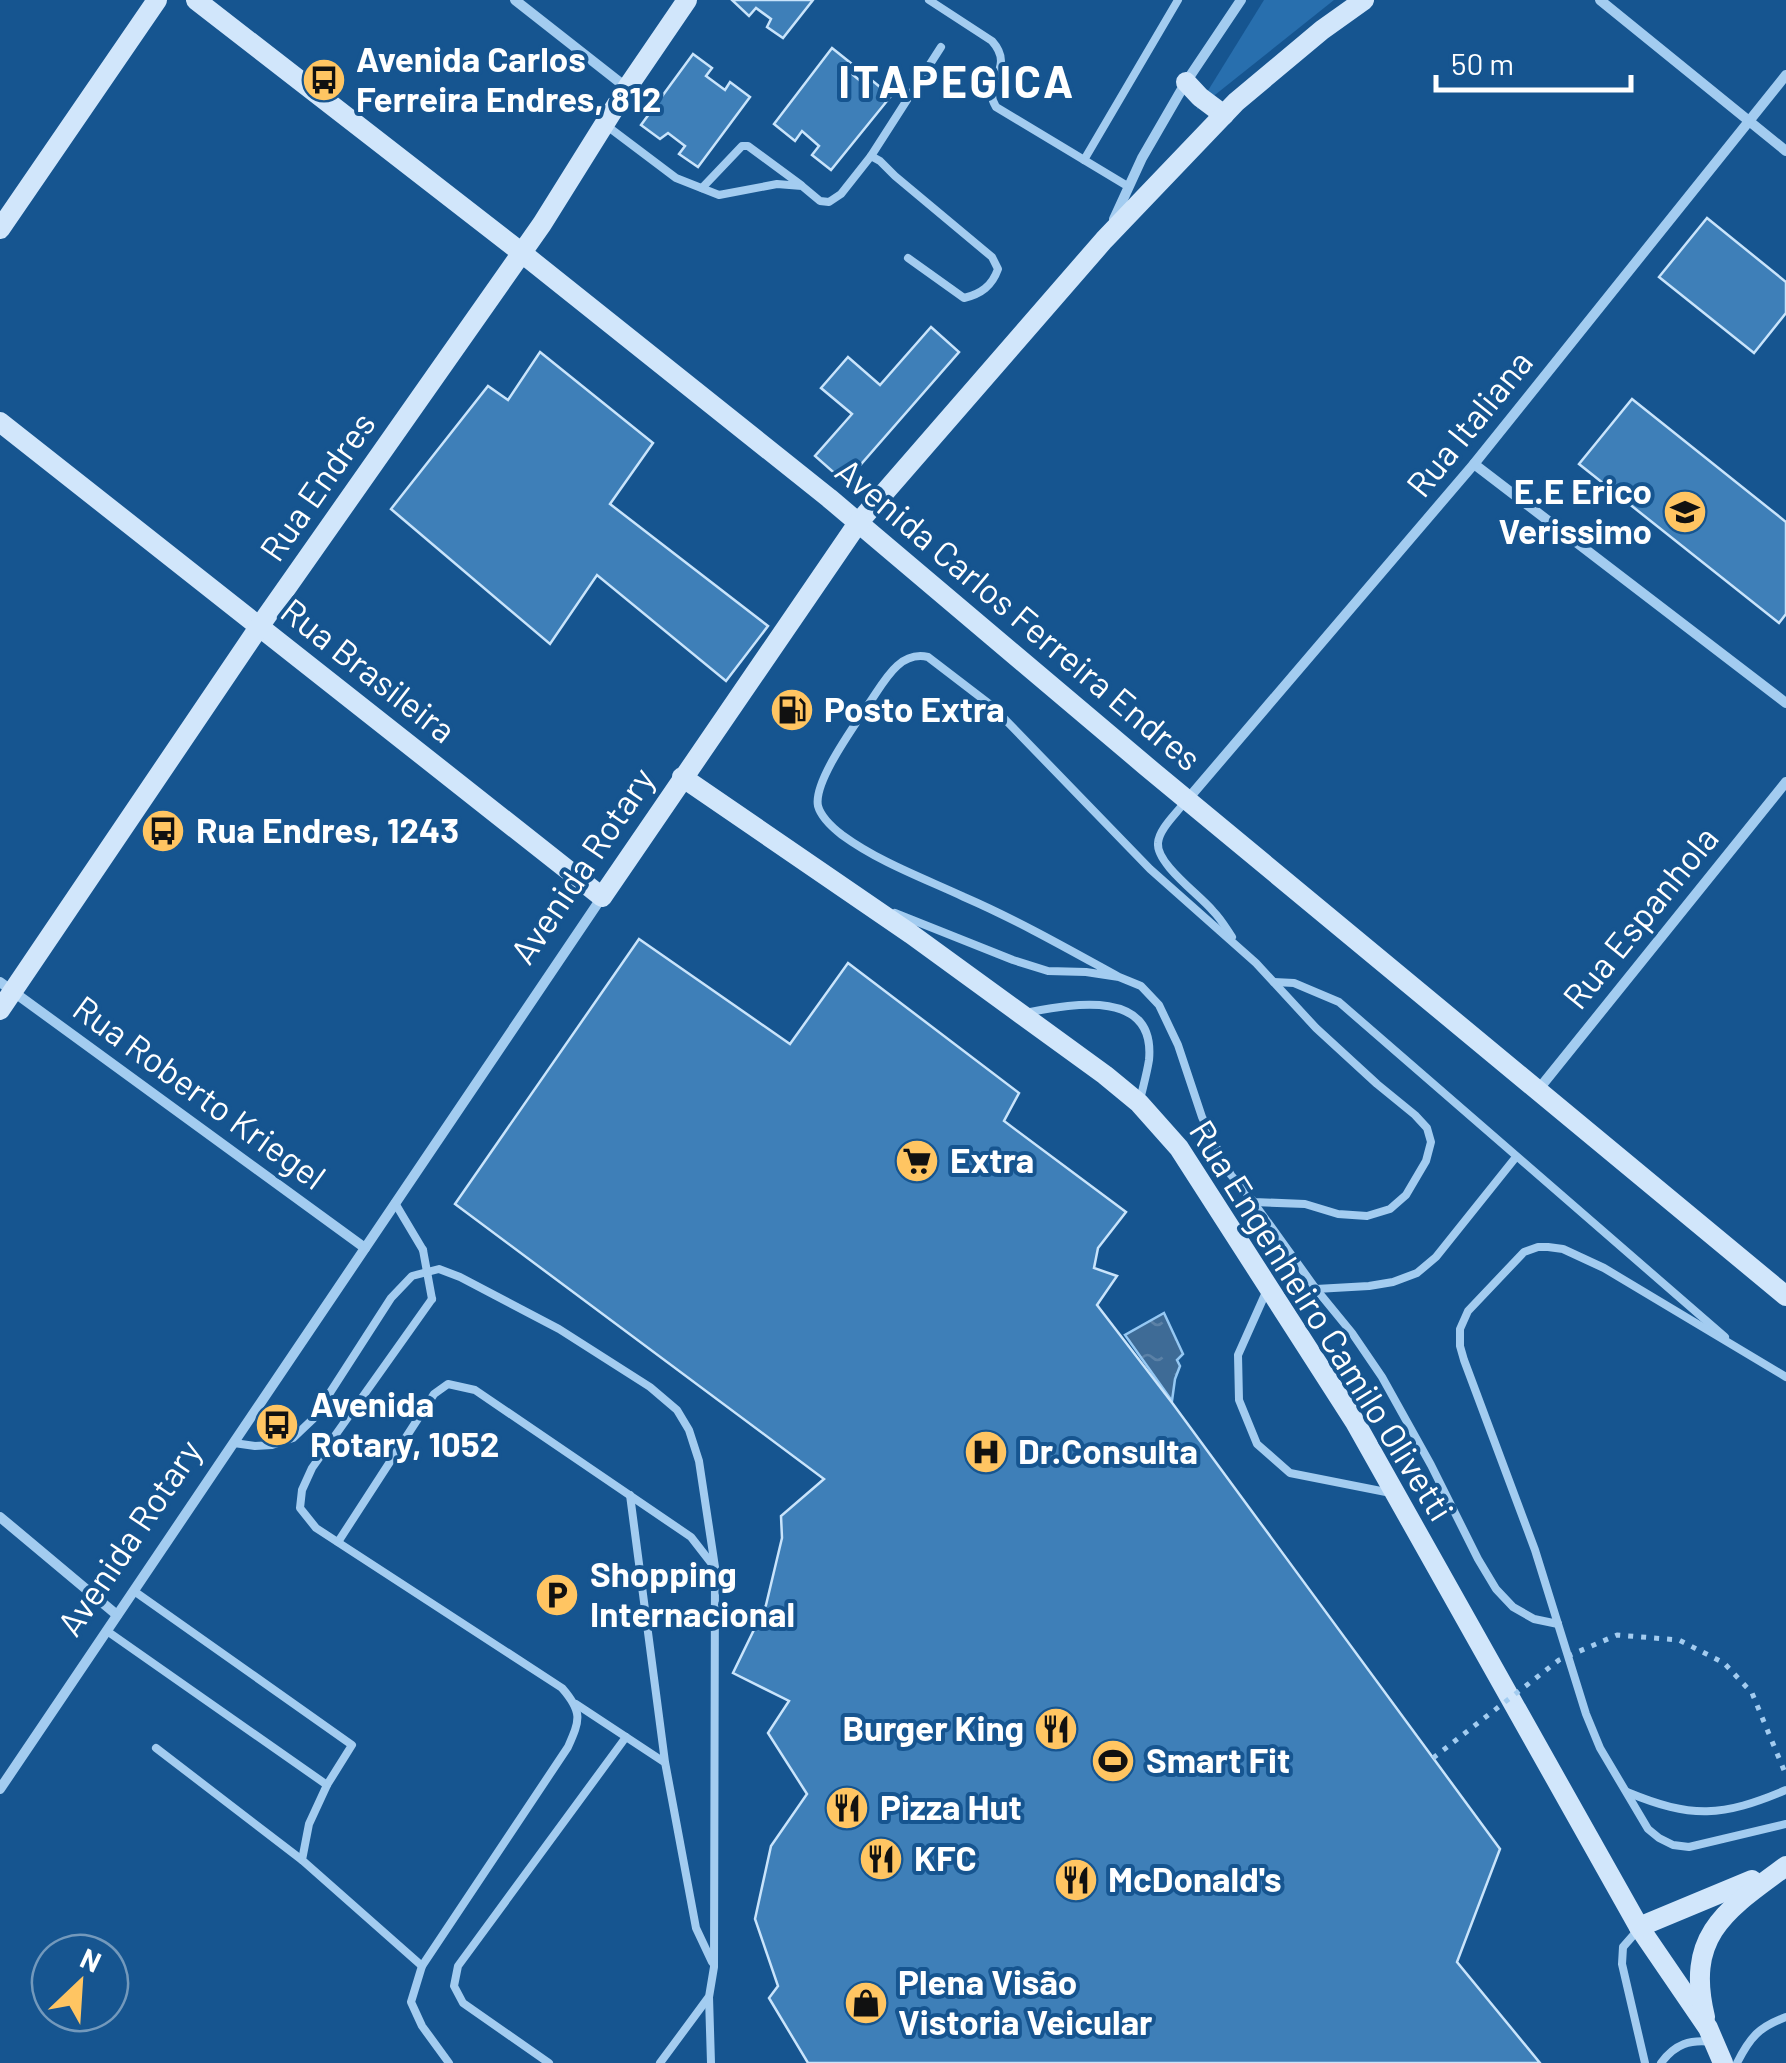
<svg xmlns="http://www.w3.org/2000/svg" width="1786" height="2063" viewBox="0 0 1786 2063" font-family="Barlow,sans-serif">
<defs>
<pattern id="water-ripples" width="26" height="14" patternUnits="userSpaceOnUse" patternTransform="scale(2.5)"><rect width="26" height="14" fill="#3e6b96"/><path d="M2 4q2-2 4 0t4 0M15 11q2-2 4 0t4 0" fill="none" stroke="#5b81a6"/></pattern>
</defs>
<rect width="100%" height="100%" fill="#165590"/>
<polygon fill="#286fae" points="1264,0 1334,0 1196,110"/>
<polygon fill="url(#water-ripples)" stroke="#95c8f3" stroke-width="2.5" points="1164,1313 1183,1354 1177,1360 1180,1366 1175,1379 1172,1401 1125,1335"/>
<g fill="#3e7fb8" stroke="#c9e4fb" stroke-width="2.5">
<polygon points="732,0 813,0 783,38 767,27 771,19 756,8 749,16"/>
<polygon points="832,48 857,68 852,74 864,84 869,78 891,96 831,170 812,155 819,146 802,131 795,141 774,124"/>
<polygon points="693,54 712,68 706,76 725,90 730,82 750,97 698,167 679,154 685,146 668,133 660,139 641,125"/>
<polygon points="1707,218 1786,282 1786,313 1754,353 1659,277"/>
<polygon points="931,327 959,352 849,478 840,478 815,456 852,414 821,388 848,357 880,385"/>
<polygon points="540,352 653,443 610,504 768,626 726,681 597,575 550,644 391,509 488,386 508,400"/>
<polygon points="1632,399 1786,522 1786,614 1779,623 1579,464"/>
<polygon points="639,939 790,1044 848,963 1019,1093 1004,1121 1126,1212 1098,1248 1094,1268 1117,1276 1097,1305 1173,1404 1500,1849 1457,1962 1540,2063 808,2063 769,1998 778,1986 755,1919 771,1846 807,1794 768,1733 789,1701 733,1673 766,1605 782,1538 781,1516 824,1479 455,1204"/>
</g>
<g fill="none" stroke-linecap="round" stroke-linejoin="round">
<g stroke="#a3ccf0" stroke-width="8">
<path d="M929,0L992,41C1017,69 980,82 996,107L1129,187"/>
<path d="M607,126L676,178L719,195L777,184L802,186L820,201L829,202L841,194L871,156L880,161L895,176L992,257L998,269C992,286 981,294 964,298L908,258"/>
<polyline points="871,156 941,47"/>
<polyline points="1084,160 1178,0"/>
<polyline points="702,188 742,146 748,146 801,185"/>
<path d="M1184,803C1176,814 1159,829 1158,843C1156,864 1200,895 1213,911C1221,919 1226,928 1232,937"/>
<path d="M895,913L1013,960L1048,971L1086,972L1119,977L1141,986L1159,1005L1178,1045L1202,1117L1223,1161L1231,1175L1254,1202L1305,1204L1338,1214L1367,1216L1390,1209L1406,1195L1426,1161L1431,1142L1427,1128L1415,1115L1377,1084L1316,1028L1256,963L1150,869L992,706L928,657C898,650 883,684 868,705C855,725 813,782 818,806C821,817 833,828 842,835C879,862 923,878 964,897C1017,920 1068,949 1119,977"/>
<polyline points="1274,982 1294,983 1339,1002 1725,1337"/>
<path d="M1024,1013C1068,1005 1156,986 1149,1060C1147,1073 1143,1087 1140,1100"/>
<polyline points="395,1203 423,1250"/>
<polyline points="1254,1203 1316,1289 1352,1333 1382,1377 1431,1465 1478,1559 1496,1589 1513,1607 1534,1619 1558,1624"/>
<polyline points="1316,1289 1369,1286 1393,1282 1417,1273 1436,1257 1516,1157"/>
<polyline points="1267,1290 1238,1355 1239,1400 1257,1444 1290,1473 1391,1493"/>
<path d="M432,1299L312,1468L302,1490L300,1508L316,1528L562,1688C583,1712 580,1720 568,1747L422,1966L411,2002L422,2026L449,2063"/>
<polyline points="1786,1377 1604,1268 1563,1249 1548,1247 1538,1247 1524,1252 1468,1311 1460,1329 1460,1346 1464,1360 1535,1550 1586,1714 1600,1748 1648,1829 1659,1838 1673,1845 1689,1847 1786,1824"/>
<polyline points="234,1443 255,1446 272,1445 293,1438 313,1419 391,1298 412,1276 439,1269 460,1277 559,1329 650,1387 677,1410 689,1430 699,1461 715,1567 714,1967 709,1997 711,2063"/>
<polyline points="630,1495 665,1762 696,1928 712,1962"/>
<polyline points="338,1542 434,1394 448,1384 475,1390 691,1537 712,1564"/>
<polyline points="134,1591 352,1745 327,1785"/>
<polyline points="107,1631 327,1785 309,1824 302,1860 422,1966"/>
<polyline points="576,1704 664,1762"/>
<polyline points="156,1748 302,1860"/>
<path d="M1627,1792C1692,1819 1722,1817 1786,1790"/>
<polyline points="1637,1931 1623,1947 1622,1964 1645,2063"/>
<polyline points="549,2063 463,2003 454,1986 458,1966 626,1737"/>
<polyline points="660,2063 708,1998"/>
<path d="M1661,2063C1675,2044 1690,2039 1713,2042"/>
<path d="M1737,2063C1750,2037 1759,2027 1786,2017"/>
</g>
<g stroke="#a3ccf0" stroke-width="10">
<polyline points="515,0 627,88"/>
<polyline points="1600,0 1786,151"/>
<polyline points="1114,219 1142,158 1186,82 1241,0"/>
<polyline points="1474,464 1786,703"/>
<polyline points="1187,800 1474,464 1786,75"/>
<polyline points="0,982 365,1248"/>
<polyline points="1538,1090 1786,782"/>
<polyline points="0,1517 117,1615"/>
<polyline points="0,1789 602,897"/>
</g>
<g stroke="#d1e6fb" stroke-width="20">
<polyline points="196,0 522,253 829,498 1146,766 1786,1296"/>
<polyline points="1186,82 1200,97 1224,115"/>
<polyline points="0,229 157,0"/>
<polyline points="0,422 602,897 858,523 1104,240 1236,102 1322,30 1364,0"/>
<polyline points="682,777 911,934 1105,1075 1139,1103 1179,1148 1355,1422 1639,1927 1708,2028 1723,2063"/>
<polyline points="0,1010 259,627 542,224 627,88 687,0"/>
<polyline points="1639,1927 1752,1880"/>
<path d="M1705,2017C1685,1935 1726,1910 1786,1866"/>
</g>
<polyline stroke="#a3ccf0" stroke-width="5" stroke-dasharray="5 8" stroke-linecap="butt" points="1433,1758 1559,1660 1617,1635 1679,1640 1724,1663 1752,1693 1786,1775"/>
<polyline stroke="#a3ccf0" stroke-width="8" points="423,1250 432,1299"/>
</g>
<defs>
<g id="bus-disc" transform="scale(2.25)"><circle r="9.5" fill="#ffc562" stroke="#165590"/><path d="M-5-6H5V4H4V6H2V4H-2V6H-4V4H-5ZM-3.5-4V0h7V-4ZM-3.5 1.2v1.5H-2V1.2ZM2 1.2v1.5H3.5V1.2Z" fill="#111"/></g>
<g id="school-disc" transform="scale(2.25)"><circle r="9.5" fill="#ffc562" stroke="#165590"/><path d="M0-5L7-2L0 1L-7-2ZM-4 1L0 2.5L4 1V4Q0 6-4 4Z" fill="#111"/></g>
<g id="fuel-disc" transform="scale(2.25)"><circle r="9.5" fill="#ffc562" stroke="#165590"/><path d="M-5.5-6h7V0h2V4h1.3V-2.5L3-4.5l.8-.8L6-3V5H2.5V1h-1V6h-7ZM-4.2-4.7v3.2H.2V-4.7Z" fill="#111"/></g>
<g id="supermarket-disc" transform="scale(2.25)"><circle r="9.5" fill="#ffc562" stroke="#165590"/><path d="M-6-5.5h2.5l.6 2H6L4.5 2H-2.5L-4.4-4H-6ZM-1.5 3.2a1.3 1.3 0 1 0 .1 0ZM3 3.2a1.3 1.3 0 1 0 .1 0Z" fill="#111"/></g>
<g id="hospital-disc" transform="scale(2.25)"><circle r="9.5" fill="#ffc562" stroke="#165590"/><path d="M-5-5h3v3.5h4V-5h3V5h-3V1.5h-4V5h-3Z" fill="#111"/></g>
<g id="parking-disc" transform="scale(2.25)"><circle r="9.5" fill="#ffc562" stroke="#165590"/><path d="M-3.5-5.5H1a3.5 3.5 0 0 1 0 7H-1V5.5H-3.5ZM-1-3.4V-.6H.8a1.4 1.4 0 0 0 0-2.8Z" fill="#111"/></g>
<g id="restaurant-disc" transform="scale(2.25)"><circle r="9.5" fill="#ffc562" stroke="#165590"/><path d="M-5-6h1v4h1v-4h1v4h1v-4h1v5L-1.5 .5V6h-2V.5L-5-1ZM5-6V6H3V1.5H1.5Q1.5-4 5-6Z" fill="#111"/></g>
<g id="stadium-disc" transform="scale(2.25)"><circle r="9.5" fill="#ffc562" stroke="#165590"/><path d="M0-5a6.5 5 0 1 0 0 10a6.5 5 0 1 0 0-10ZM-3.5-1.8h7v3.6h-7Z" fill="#111"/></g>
<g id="shop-disc" transform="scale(2.25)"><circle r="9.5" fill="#ffc562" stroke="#165590"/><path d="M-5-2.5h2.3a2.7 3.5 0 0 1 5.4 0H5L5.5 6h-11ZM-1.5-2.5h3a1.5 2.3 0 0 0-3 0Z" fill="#111"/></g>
</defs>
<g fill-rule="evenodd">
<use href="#bus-disc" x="324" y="80"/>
<use href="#school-disc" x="1685" y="512"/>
<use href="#fuel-disc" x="792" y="710"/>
<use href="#bus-disc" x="163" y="831"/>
<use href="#supermarket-disc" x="917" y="1161"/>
<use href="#bus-disc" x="277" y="1425"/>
<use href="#hospital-disc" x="986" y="1452"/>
<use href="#parking-disc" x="557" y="1595"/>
<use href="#restaurant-disc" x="1056" y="1729"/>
<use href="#stadium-disc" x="1113" y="1761"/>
<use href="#restaurant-disc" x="847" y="1808"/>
<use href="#restaurant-disc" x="881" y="1859"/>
<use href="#restaurant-disc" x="1076" y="1880"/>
<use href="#shop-disc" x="866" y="2003"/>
</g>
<g text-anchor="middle" stroke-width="8" stroke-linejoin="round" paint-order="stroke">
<g font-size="35" font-weight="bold" fill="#fff" stroke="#165590" text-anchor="start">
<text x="356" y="72">Avenida Carlos<tspan x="356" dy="40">Ferreira Endres, 812</tspan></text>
<text x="1652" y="504" text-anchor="end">E.E Erico<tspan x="1652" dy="40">Verissimo</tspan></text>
<text x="824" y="722">Posto Extra</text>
<text x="196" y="843">Rua Endres, 1243</text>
<text x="950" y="1173">Extra</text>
<text x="310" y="1417">Avenida<tspan x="310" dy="40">Rotary, 1052</tspan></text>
<text x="1018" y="1464">Dr.Consulta</text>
<text x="590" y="1587">Shopping<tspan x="590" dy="40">Internacional</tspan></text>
<text x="1024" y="1741" text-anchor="end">Burger King</text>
<text x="1146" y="1773">Smart Fit</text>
<text x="880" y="1820">Pizza Hut</text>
<text x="914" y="1871">KFC</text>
<text x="1108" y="1892">McDonald's</text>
<text x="898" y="1995">Plena Visão<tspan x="898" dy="40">Vistoria Veicular</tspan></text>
</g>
<g font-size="35" fill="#fff" stroke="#165590">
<text transform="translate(1470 424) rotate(-51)" y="12">Rua Italiana</text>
<text transform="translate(318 487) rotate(-55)" y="12">Rua Endres</text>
<text transform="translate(1018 615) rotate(40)" y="12">Avenida Carlos Ferreira Endres</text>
<text transform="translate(368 671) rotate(38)" y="12">Rua Brasileira</text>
<text transform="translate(583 866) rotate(-56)" y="12">Avenida Rotary</text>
<text transform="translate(1641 918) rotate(-51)" y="12">Rua Espanhola</text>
<text transform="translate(199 1093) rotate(36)" y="12">Rua Roberto Kriegel</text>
<text transform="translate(1321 1321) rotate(58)" y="12">Rua Engenheiro Camilo Olivetti</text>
<text transform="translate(130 1538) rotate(-56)" y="12">Avenida Rotary</text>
</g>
<g font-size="45" font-weight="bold" letter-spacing="2.5" fill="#fff" stroke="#165590">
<text x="957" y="98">ITAPEGICA</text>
</g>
</g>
<g transform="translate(80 1983) rotate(25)"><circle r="48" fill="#165590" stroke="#7399bc" stroke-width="2.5"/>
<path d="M0-8L18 38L0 25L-18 38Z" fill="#ffc562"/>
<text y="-15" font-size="28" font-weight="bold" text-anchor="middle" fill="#ffffff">N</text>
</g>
<path d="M1436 75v15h195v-15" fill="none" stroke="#ffffff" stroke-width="5"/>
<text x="1451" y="75" font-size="30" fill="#ffffff" stroke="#165590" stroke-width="8" paint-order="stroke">50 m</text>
</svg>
